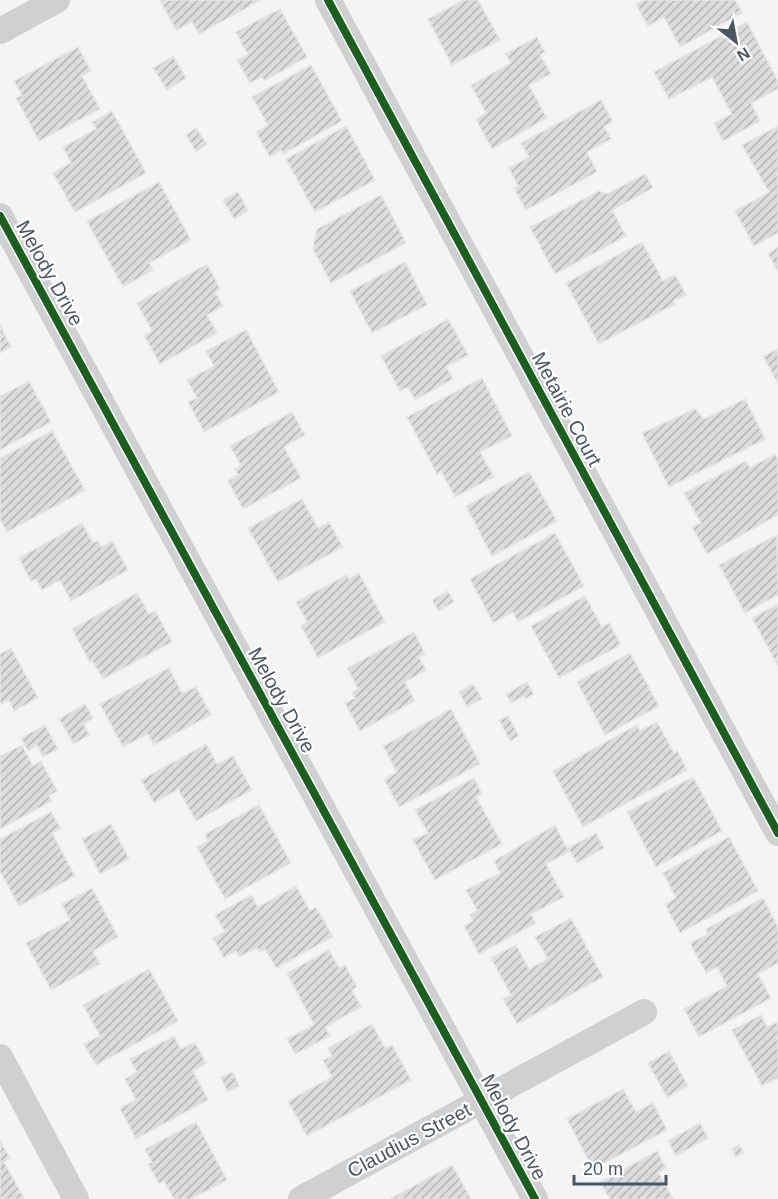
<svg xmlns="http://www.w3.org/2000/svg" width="778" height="1199" viewBox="0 0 778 1199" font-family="Arial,sans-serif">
<defs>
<pattern id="building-hatch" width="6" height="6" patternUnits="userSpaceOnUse" patternTransform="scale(1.5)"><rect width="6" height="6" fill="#ddddde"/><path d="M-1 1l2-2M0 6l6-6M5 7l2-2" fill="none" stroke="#b5b6b7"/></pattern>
</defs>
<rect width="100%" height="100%" fill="#f4f4f4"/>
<g fill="url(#building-hatch)" stroke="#e5e6e7" stroke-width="1.5">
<polygon points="160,0 261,0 199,34 192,22 176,30"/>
<polygon points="464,0 478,0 500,40 452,65 428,19"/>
<polygon points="644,0 735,0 742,13 680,47 664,17 648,26 636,4"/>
<polygon points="280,9 307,57 264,81 262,77 250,83 237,60 248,55 236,32"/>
<polygon points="747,22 778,81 778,89 751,103 760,121 723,141 714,123 732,114 712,77 669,99 654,72"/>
<polygon points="537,37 545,52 540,55 551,74 529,85 547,118 492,149 476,119 486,113 471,85 511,63 505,54"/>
<polygon points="78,47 91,71 82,76 100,109 39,141 16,98 22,95 14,81"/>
<polygon points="173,56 186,78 167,90 153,68"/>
<polygon points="311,65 342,121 283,154 281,150 270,157 256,132 268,125 252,97"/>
<polygon points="601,100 613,122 604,126 611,139 587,152 597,172 526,210 514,188 518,186 509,168 529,157 521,143"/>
<polygon points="112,111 146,173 75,212 53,173 71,163 63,147 96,129 92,122"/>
<polygon points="346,126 375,180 315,212 286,159"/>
<polygon points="778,126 778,233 754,246 735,211 769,192 742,145"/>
<polygon points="196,128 207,144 196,152 186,135"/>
<polygon points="645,174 653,188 612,210 626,236 555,274 530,227 599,191 607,194"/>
<polygon points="159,182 191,240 149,263 153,270 123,287 87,221"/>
<polygon points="238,192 248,211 234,219 223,200"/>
<polygon points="381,195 406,243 331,283 313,249 317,229"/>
<polygon points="642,242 663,281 675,274 686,295 674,301 675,304 599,344 566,283"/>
<polygon points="778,247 778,272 768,253"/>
<polygon points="405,262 427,305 372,333 350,291"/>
<polygon points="207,264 220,289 215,292 223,306 207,315 217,333 160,364 144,335 152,331 137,303"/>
<polygon points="448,319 468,355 446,367 453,379 415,400 408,387 400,391 381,356"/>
<polygon points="0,325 11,347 0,353"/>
<polygon points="246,330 279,392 204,432 188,402 197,398 187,380 214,366 206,351"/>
<polygon points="778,349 778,384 763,356"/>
<polygon points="482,378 512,436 480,452 494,477 455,497 441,471 437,474 407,417"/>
<polygon points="29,381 51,422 0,450 0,396"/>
<polygon points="745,399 765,439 669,487 642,433 695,409 704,419"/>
<polygon points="292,412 305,435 284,447 301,478 243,509 228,481 238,475 234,469 241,466 230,446"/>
<polygon points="52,431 85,490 7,532 0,519 0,458"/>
<polygon points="775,454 778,459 778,515 707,554 692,527 701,523 684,493 746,461 750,468"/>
<polygon points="529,472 557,521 492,556 466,506"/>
<polygon points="302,499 318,528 329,522 343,547 278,582 248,528"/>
<polygon points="82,523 93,543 98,541 101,547 112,541 128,570 71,601 60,580 42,590 36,579 31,581 19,558"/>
<polygon points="555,533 584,586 518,622 513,612 493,623 470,579"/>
<polygon points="777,535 778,595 745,613 719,565"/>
<polygon points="359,573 385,622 318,658 301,626 307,622 296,602 347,575 349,579"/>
<polygon points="448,591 454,602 439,611 432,600"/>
<polygon points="137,593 149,614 155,611 172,642 103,679 93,662 90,662 72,629"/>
<polygon points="585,596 602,627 609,623 621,645 559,678 531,626"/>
<polygon points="778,604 778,666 752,618"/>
<polygon points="414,632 425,654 419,657 426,670 405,682 415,701 360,731 345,703 355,698 352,692 358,689 347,668"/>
<polygon points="11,648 38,698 14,711 9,700 0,705 0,654"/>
<polygon points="630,653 659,706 605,735 577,682"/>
<polygon points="169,668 182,693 196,687 211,715 154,745 148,734 123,747 100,704"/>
<polygon points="527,682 534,694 525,699 524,696 511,703 506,694"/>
<polygon points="473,684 482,699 467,707 459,692"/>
<polygon points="85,704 93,718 84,724 89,735 74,744 59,719"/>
<polygon points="451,709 480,764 399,807 384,779 397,772 383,746"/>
<polygon points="508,716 519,736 510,741 499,720"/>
<polygon points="657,722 674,753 677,751 687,770 583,827 553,771 637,725 640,731"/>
<polygon points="45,725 58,749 43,757 37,745 28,751 21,738"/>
<polygon points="206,744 217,764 233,756 252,790 196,821 178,789 154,803 141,780"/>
<polygon points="22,745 33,766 41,761 57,791 49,796 52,801 0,829 0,756"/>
<polygon points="693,777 722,831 656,867 627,812"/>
<polygon points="474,778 482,794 476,797 502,844 435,880 413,840 428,833 415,810"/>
<polygon points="259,805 291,863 225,899 197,847 208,841 205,834"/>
<polygon points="51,812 61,829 52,833 75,876 19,906 0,871 0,839"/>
<polygon points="111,824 129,859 100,874 82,839"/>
<polygon points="555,825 569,852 546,864 564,897 531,914 536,923 479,954 464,926 473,921 470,915 477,910 466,890 500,873 494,861"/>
<polygon points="596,833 604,848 577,863 568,848"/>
<polygon points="729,837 758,891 680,933 665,904 676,898 663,873"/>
<polygon points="296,886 310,911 316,907 333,937 276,968 265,949 259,952 257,948 239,957 236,951 224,958 213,938 225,932 215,915 251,895 258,907"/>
<polygon points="92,888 118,937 93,951 100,964 51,990 26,943 70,920 62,904"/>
<polygon points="763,898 778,927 778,963 758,974 771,998 699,1037 684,1009 727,986 717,967 706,973 690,943 708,934 706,929"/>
<polygon points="571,918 603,977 517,1024 503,999 511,995 491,958 516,945 529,969 548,959 535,937"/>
<polygon points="329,950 339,968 345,965 357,987 352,990 361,1007 325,1027 330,1036 295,1054 287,1039 314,1025 287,973"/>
<polygon points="149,969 178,1021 96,1065 84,1044 100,1036 83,1005"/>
<polygon points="761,1015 767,1027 778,1022 778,1078 762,1086 732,1030"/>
<polygon points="372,1024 385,1048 392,1045 411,1080 307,1136 288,1101 332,1077 323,1060 332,1056 328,1048"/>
<polygon points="174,1036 181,1049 195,1042 206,1063 193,1071 208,1100 136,1139 120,1108 136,1100 125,1079 137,1072 130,1059"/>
<polygon points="669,1051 688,1086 667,1097 648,1063"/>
<polygon points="233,1072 239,1086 227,1092 221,1077"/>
<polygon points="623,1089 636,1112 653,1103 667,1130 593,1169 567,1119"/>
<polygon points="196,1122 227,1180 191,1199 174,1199 164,1181 159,1184 148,1164 152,1162 145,1149"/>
<polygon points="700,1123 708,1138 676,1156 668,1141"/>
<polygon points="0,1141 10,1158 4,1162 24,1198 22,1199 0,1199"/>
<polygon points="739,1145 744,1153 736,1157 732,1149"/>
<polygon points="657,1151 666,1168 659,1173 673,1199 610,1199 600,1182"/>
<polygon points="452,1165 471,1199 390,1199"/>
</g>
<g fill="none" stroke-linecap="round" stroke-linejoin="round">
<g stroke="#ced0d2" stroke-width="26">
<polyline points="328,0 778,833"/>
<polyline points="0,31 57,0"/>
<polyline points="0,216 535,1199"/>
<polyline points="0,1057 76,1199"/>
<polyline points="301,1199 644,1012"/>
</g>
<g stroke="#fff" stroke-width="11">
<g id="cycleway">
<polyline points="328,0 778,833"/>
<polyline points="0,216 535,1199"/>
</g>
</g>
<use href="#cycleway" stroke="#1b5e20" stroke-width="8"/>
</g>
<g text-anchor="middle" stroke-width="4.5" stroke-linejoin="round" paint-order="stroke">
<g font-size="20" fill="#4a5661" stroke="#fff">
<text transform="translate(50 273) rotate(61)" y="7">Melody Drive</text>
<text transform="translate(567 409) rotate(62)" y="7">Metairie Court</text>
<text transform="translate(282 700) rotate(61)" y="7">Melody Drive</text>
<text transform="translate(514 1127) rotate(62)" y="7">Melody Drive</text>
<text transform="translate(409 1140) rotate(-28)" y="7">Claudius Street</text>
</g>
</g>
<g transform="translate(736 42) rotate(149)" stroke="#ffffff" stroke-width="4.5" paint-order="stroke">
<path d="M0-4.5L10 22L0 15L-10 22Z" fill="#4a5661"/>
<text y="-9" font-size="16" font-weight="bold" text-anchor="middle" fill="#4a5661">N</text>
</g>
<path d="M574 1175v9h92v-9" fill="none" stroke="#4a5661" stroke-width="3"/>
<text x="583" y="1175" font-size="18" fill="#4a5661" stroke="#ffffff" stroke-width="4.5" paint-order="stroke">20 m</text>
</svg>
